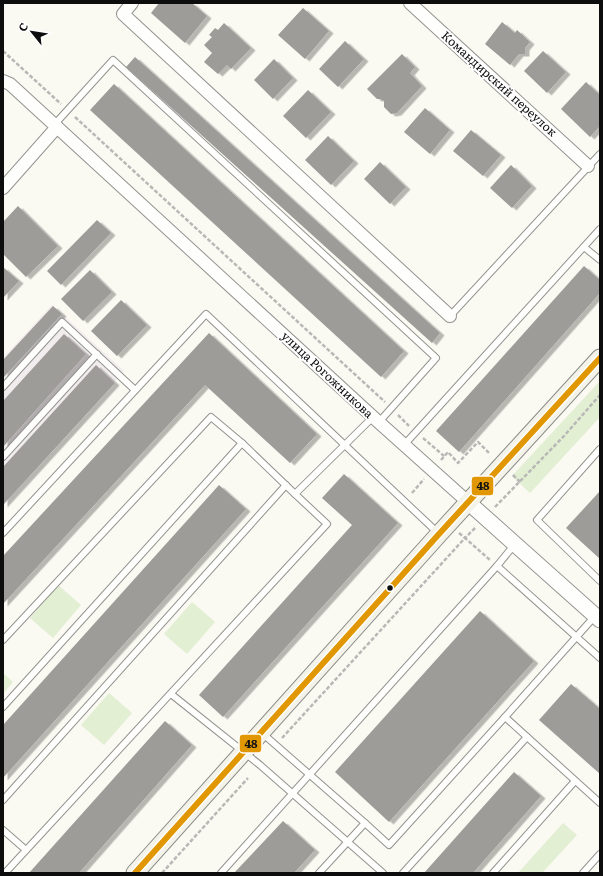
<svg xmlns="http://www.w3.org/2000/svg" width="603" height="876" viewBox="0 0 603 876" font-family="Literata,serif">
<defs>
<filter id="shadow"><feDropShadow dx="4.5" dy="2.5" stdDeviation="0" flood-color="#0004"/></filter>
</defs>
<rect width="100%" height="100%" fill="#faf9f2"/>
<polygon fill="#f1ecee" points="52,305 124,371 3,506 3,358"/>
<g fill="#e2efd3">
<polygon points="600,381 600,417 530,493 512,476"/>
<polygon points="58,585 81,605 53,638 30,618"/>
<polygon points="192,602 215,622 187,654 164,634"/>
<polygon points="3,673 13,682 3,694"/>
<polygon points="109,693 132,713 104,745 81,725"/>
<polygon points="563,823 577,835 542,873 518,873"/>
</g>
<g fill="#9d9c98" filter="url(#shadow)">
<polygon points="159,3 192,3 207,16 185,43 151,13"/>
<polygon points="303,8 329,31 305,59 278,35"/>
<polygon points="502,22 515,33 517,30 530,42 525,48 525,54 519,54 510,65 485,44"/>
<polygon points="224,23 251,48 231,69 227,65 218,74 204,62 212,53 204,45 212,37 209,35 215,28 218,30"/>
<polygon points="345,41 364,59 338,87 319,69"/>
<polygon points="543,51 566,72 547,93 524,71"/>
<polygon points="402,54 415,67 410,73 422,86 397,113 391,114 384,107 384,101 380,99 377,99 367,89"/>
<polygon points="135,57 440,333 432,343 126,67"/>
<polygon points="274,59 293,78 273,99 254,80"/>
<polygon points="586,82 600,95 600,126 590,137 561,109"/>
<polygon points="114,84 404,351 381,377 90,110"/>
<polygon points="308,90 331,112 306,138 283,116"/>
<polygon points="425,108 450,130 430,154 404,132"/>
<polygon points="471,130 501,155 483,176 453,151"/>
<polygon points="328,136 354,161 331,185 305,160"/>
<polygon points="380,162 406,187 390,204 364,179"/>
<polygon points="511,165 532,186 512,208 490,188"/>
<polygon points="18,206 58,246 26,277 3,254 3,222"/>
<polygon points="97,220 111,233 61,285 47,271"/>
<polygon points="584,266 600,280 600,293 459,452 436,431"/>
<polygon points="3,267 19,281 3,298"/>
<polygon points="90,270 112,292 83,321 61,299"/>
<polygon points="121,300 147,325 117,356 91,331"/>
<polygon points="53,306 62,314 3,378 3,360"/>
<polygon points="209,333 317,434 290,463 205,385 3,604 3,556"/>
<polygon points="64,334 86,354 3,447 3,401"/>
<polygon points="96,365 115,383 3,505 3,467"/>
<polygon points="344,474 398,523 223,717 199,695 352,525 322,498"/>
<polygon points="219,485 246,509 3,778 3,725"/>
<polygon points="600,491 600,559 566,528"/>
<polygon points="480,611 534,661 389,822 335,772"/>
<polygon points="571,684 600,709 600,774 539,720"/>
<polygon points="165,721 192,745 79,873 29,873"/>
<polygon points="514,772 541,796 473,873 424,873"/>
<polygon points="283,821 315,850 294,873 234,873"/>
</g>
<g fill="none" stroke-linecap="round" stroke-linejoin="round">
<g stroke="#949390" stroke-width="8">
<g id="service">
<polyline points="54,125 113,60 436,358 379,422"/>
<polyline points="584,247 600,260"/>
<polyline points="450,316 600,154"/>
<polyline points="3,387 62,322 135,390"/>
<polyline points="404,445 600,229"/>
<polyline points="600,449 537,520 600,581"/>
<polyline points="3,457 97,354"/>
<polyline points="3,533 206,314 438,533"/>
<polyline points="497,566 515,544"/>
<polyline points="595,616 505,717 600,803"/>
<polyline points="3,640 211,417 242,443 295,494 373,417"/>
<polyline points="171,694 260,765 383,873"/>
<polyline points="3,707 242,443"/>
<polyline points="262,733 365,823"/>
<polyline points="3,800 286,485"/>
<polyline points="3,830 26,850"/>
<polyline points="5,873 327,524 295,494"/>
<polyline points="221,873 497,566 600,658"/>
<polyline points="319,873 365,823 389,845 505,717"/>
<polyline points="403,873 527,737"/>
<polyline points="493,873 575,781"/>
<polyline points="583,873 600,854"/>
</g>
</g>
<g stroke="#949390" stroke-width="14">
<g id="minor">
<polyline points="132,3 123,14 450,316"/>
<polyline points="410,3 588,166"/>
<polyline points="3,81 10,84 373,417 469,503"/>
<polyline points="3,188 57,127"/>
</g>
</g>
<g stroke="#949390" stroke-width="17">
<polyline id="tertiary" points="469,503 600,620"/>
</g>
<g stroke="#8a8a87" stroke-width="19">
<polyline id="secondary" points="135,873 439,534 600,358"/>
</g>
<g stroke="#b8b8b6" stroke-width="2.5" stroke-dasharray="4 2" stroke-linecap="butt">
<polyline points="3,51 61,104"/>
<polyline points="75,117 385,402"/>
<polyline points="398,415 409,426"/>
<polyline points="423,438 444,456"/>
<polyline points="441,460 448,452 458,463 478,442 490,454"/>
<polyline points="513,475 520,482"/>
<polyline points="412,493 424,479"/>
<polyline points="495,507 564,436 600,395"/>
<polyline points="459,533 465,538 475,528"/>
<polyline points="282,738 465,538 490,560"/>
<polyline points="162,873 248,778"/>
</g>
<use href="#service" stroke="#fefefd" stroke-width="6"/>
<use href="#minor" stroke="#fefefd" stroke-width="12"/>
<use href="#tertiary" stroke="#fefefd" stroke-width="15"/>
<use href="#secondary" stroke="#f4f3ea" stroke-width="17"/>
<g stroke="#fff" stroke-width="9">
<polyline id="bus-1" points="135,873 439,534 600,358"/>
</g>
<use href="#bus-1" stroke="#e09701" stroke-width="6"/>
</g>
<circle fill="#0d0d0d" stroke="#fff" stroke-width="1.5" cx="390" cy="588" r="3.5"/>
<g text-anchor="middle" stroke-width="4" stroke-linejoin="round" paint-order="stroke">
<g font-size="12" fill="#0d0d0d" stroke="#fff">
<text transform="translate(499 84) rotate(42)" y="4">Командирский переулок</text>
<text transform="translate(327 375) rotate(43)" y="4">улица Рогожникова</text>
</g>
</g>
<g stroke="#fff" stroke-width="1.5">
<rect x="471" y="476" width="23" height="20" rx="4" fill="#e09701"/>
<rect x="239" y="734" width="23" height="19" rx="4" fill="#e09701"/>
</g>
<g font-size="11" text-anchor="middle" font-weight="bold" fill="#111">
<text x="483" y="490">48</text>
<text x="251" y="748">48</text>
</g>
<rect width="603" height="876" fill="none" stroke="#0d0d0d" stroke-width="8"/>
<g transform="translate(32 32) rotate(300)" stroke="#ffffff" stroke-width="3" paint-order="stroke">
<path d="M0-3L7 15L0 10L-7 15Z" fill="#0d0d0d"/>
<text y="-6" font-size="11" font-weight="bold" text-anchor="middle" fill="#0d0d0d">С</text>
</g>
</svg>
